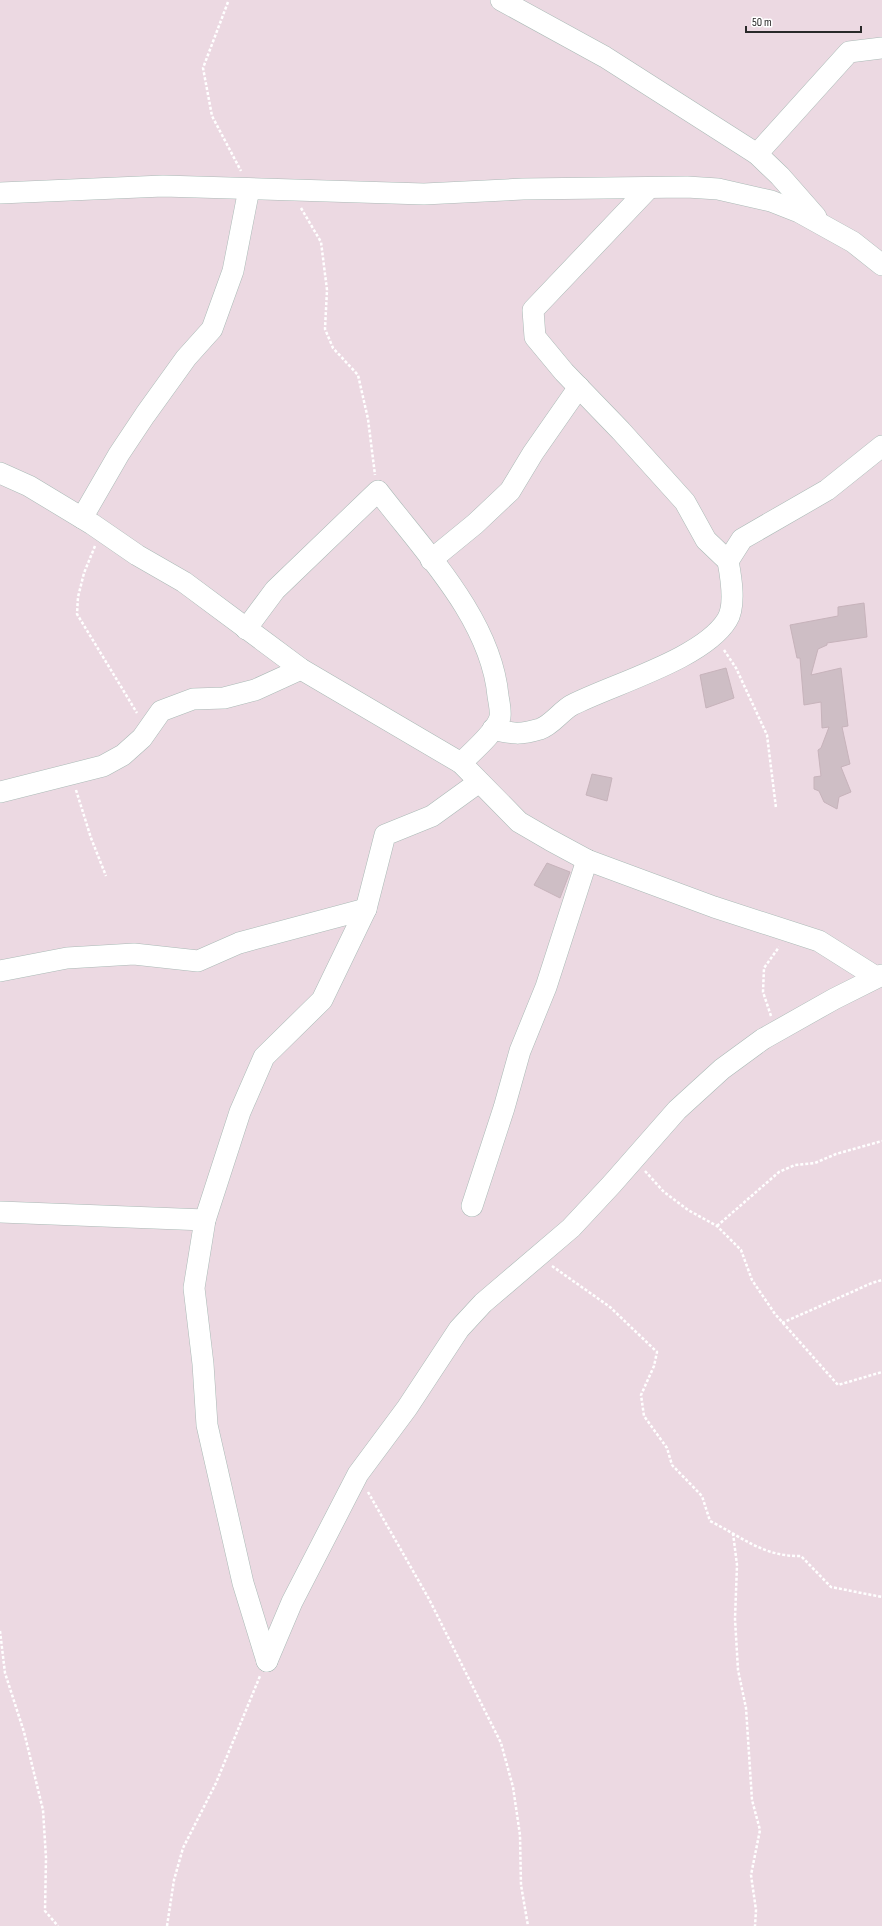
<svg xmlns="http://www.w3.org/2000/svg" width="882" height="1926" viewBox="0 0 882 1926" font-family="'Sofia Sans Condensed',sans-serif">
<rect width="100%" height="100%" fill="#ecd9e2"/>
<g fill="#cebec5" stroke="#c7b3bb">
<polygon points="864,603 867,637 827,643 827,645 818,649 811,675 841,668 848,726 842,727 850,764 841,767 851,792 839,797 837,809 824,802 819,791 814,789 814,777 821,776 818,750 821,748 829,727 822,728 821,702 804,705 800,658 797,658 790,625 838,616 838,607"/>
<polygon points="726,668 734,698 706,708 700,675"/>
<polygon points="592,774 612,778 607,801 586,795"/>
<polygon points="547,863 570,872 560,898 534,885"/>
</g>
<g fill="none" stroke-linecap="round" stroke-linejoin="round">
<g stroke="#aabab6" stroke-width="22">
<g id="minor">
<polyline points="501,0 605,57 757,154 780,176 816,217"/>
<polyline points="757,154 849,52 882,48"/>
<polyline points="649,188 533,310 535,337 564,372 621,431 685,502 706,540 728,561"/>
<polyline points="0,193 163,186 424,194 523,189 687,187 718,189 771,201 799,212 853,242 882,265"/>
<polyline points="0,473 29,486 92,524 137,555 184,582 301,669 461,763 519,822 550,840 587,860 714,907 819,941 876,977"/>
<polyline points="82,518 119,454 145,415 186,358 212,329 233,271 249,189"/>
<polyline points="431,560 475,524 510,491 533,453 579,387"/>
<path d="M246,629L275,590L378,491C423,550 491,619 498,696C499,702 501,711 500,717C497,731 471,753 461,763"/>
<path d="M493,729C513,734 520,735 540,729C552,725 561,711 572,705C613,684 703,659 727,620C736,606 731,577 728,561L742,539L827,490L882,446"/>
<polyline points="0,792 103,766 123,755 142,738 161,711 193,699 224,698 255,690 301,669"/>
<polyline points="0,971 67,958 134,954 198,961 239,943 366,909"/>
<polyline points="472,1206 504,1108 520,1051 546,987 587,860"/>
<polyline points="0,1212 205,1220"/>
<polyline points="267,1661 243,1583 207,1425 203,1364 194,1288 205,1220 240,1112 264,1057 322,1000 366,909 385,835 432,816 479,782"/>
<polyline points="267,1661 292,1602 358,1474 407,1408 459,1329 483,1303 571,1228 612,1184 677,1110 722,1069 763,1039 834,999 882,975"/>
</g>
</g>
<g stroke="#fff" stroke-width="2.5" stroke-dasharray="3 2" stroke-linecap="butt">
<polyline points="228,2 203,68 212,116 241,171"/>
<polyline points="301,208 321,242 327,290 325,329 333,348 358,375 368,419 375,475"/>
<polyline points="95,546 84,573 78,597 77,614 137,713"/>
<polyline points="724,650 736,668 767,735 776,808"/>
<polyline points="76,790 91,838 106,876"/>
<polyline points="771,1016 763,992 764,968 779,947"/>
<polyline points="645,1171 664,1192 688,1210 717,1226 741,1250 752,1280 775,1314 838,1385 882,1372"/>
<polyline points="717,1226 779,1172 795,1165 815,1163 836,1154 882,1141"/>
<path d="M552,1266L610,1307L657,1352L654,1366L641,1395L644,1416L667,1448L672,1465L702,1496L710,1521C742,1537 764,1557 801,1556L831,1587L882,1597"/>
<polyline points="782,1323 872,1283 882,1280"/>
<polyline points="368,1492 429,1599 501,1743 513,1787 520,1835 521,1885 528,1926"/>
<polyline points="733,1533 737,1565 735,1619 738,1670 746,1708 752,1800 760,1830 751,1875 756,1910 755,1926"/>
<polyline points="0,1631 5,1673 24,1732 43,1810 46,1858 45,1911 58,1926"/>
<polyline points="167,1926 174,1880 183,1848 216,1783 260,1676"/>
</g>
<use href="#minor" stroke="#fff" stroke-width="21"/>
</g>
<path d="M746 26v6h115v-6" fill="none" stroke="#292929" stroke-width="2"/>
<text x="752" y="26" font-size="12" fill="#292929" stroke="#ffffff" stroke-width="3" paint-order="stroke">50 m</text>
</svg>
